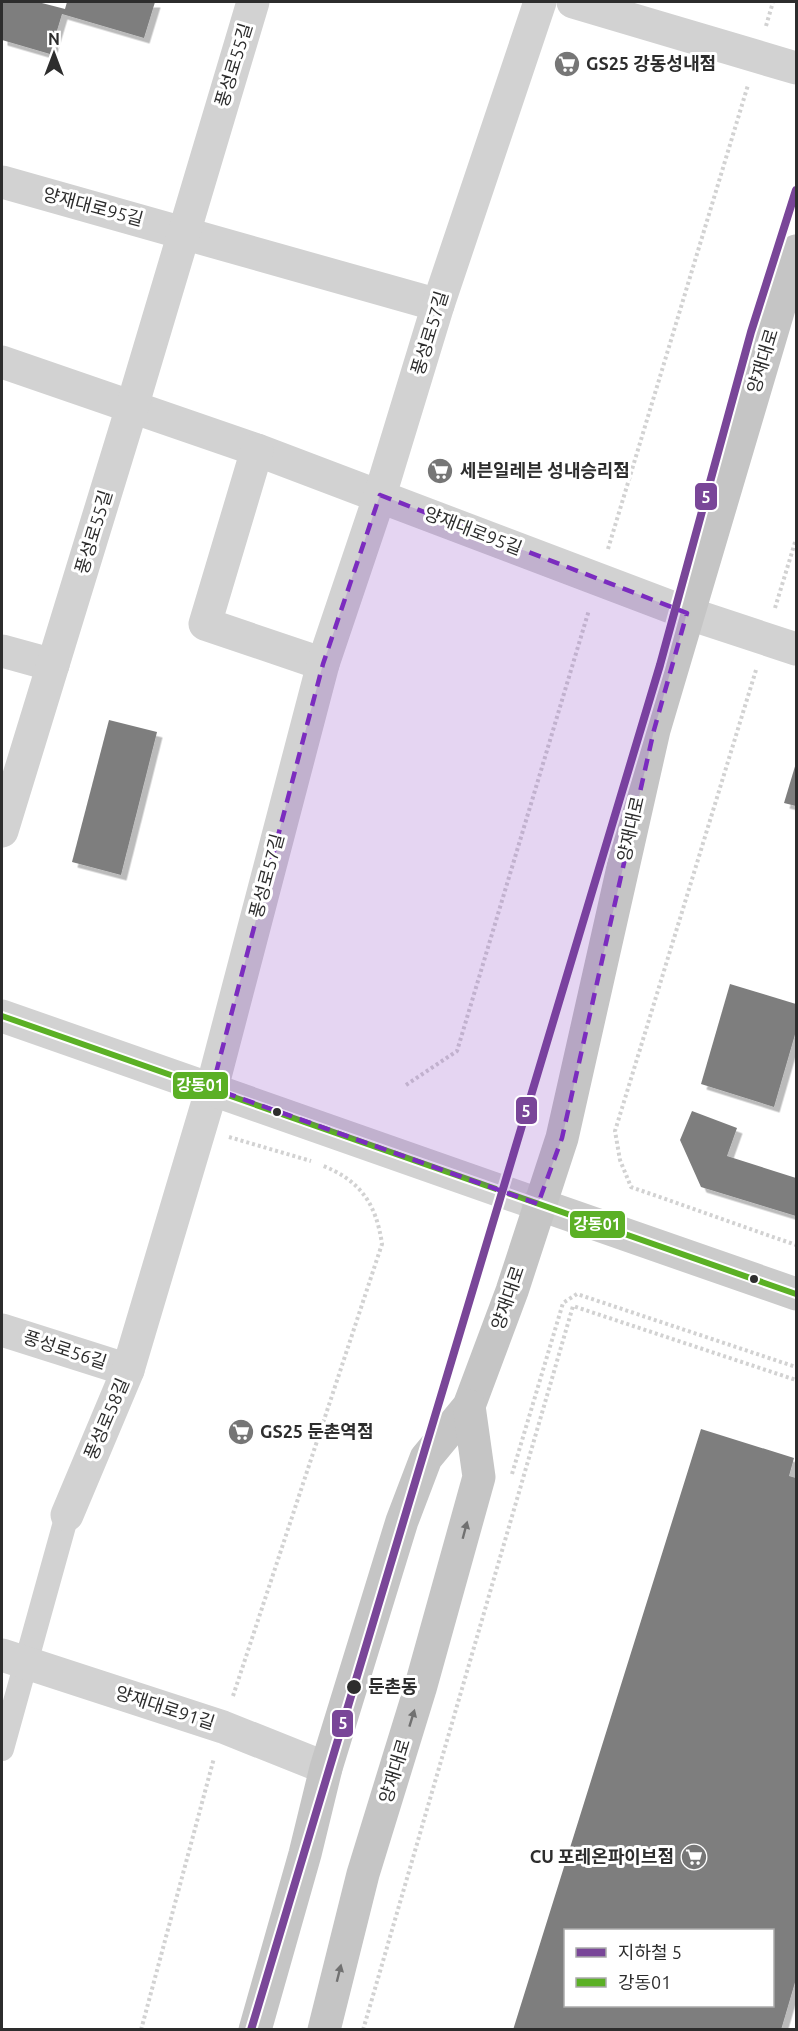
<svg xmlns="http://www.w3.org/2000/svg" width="798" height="2031" viewBox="0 0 798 2031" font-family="Ubuntu,'Noto Sans KR',sans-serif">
<defs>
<filter id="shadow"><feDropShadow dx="5.5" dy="5.5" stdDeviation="0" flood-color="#0004"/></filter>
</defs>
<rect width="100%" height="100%" fill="#fff"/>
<g fill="#7e7e7e" fill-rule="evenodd" filter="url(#shadow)">
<polygon points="2,2 38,2 65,9 67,2 155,2 144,38 62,14 50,54 2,40"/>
<polygon points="109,720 157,732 121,875 72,862"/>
<polygon points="796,763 796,806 784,803"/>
<polygon points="730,984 796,1004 796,1031 774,1107 701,1084"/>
<polygon points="692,1111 737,1128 727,1156 796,1178 796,1216 701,1187 680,1140"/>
<path d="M701,1429L794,1458L789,1476L796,1478V1979L781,2030H513ZM566,1930H772V2006H566Z"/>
</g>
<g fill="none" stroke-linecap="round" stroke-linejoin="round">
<g stroke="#d2d2d2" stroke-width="4" stroke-dasharray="3 3" stroke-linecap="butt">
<polyline points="766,26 773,2"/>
<polyline points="608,549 748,85"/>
<polyline points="775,608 796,539"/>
<polyline points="756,670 615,1131 620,1160 631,1187 796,1245"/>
<polyline points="406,1085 457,1051 589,610"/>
<polyline points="229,1137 311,1161"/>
<polyline points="512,1474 563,1303 577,1294 796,1367"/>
<path d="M233,1696L382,1244C376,1203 360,1180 321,1165"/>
<polyline points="141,2030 214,1758"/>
<polyline points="363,2030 573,1306 796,1380"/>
</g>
<polyline stroke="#d2d2d2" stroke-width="24" points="2,1749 67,1515"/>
<g stroke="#d2d2d2" stroke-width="33">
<polyline points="573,2 796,68"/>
<polyline points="2,182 438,305"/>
<polyline points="2,362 257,450 687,613 796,649"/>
<polyline points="257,450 205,624 323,664"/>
<polyline points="2,651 53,665"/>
<polyline points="2,831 132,407 253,2"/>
<polyline points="2,1330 128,1370"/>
<polyline points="67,1515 128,1370 212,1088 323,664 380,495 438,305 540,2"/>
<polyline points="2,1655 223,1727 326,1768"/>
</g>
<polyline stroke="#d2d2d2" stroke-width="33" points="2,1016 538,1204"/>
<polyline stroke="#cbcbcb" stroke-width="33" points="538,1204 796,1294"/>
<g stroke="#c5c5c5" stroke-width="33">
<polyline points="255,2030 305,1854 326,1768 402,1521 426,1458 469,1406 512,1291 562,1138 654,730 796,251"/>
<polyline points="324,2030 363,1874 420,1689 479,1477 469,1406"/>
</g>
<g stroke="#fff" stroke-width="10">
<polyline id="bus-1" points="2,1016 796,1294"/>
</g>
<use href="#bus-1" stroke="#5bb025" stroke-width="6"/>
<g stroke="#fff" stroke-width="12">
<polyline id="metro-1" points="251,2030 660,665 751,332 796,190"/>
</g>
<use href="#metro-1" stroke="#794698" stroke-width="8"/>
</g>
<defs><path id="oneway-solid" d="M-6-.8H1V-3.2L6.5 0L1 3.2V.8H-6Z" transform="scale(1.5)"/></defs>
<g fill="#717171">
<use href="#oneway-solid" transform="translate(465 1530) rotate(-75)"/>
<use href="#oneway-solid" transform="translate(412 1718) rotate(-73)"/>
<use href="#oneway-solid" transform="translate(339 1973) rotate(-76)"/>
</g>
<path fill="#7b2cbf" fill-opacity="0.2" stroke="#7b2cbf" stroke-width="4.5" stroke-dasharray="12 8" stroke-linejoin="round" d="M380,495L687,613L654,730L562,1138L538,1204L212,1088L323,664Z"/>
<defs>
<g id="supermarket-disc" transform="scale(1.35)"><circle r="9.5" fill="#767676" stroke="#fff"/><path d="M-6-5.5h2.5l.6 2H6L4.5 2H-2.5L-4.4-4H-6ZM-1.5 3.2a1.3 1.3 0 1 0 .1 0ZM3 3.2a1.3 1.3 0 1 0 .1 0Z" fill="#fff"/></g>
</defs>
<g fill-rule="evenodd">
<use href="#supermarket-disc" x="567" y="64"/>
<use href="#supermarket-disc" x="440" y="471"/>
<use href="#supermarket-disc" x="241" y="1432"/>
<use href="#supermarket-disc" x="694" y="1857"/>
</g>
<g fill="#2d2d2d" stroke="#fff" stroke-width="2">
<circle cx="277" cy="1112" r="5"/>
<circle cx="754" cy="1279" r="5"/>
<circle cx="354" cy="1687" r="8"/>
</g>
<g text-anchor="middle" stroke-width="6" stroke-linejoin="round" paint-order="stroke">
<g font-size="18" font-weight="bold" fill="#2d2d2d" stroke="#fff" text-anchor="start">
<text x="586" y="70">GS25 강동성내점</text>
<text x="460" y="477">세븐일레븐 성내승리점</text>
<text x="260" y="1438">GS25 둔촌역점</text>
<text x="674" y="1863" text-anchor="end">CU 포레온파이브점</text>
</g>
<g font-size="18" fill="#2d2d2d" stroke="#fff">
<text transform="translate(234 65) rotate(-73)" y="6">풍성로55길</text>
<text transform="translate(93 207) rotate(15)" y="6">양재대로95길</text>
<text transform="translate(430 333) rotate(-73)" y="6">풍성로57길</text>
<text transform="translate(763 361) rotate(-73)" y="6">양재대로</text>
<text transform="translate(473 531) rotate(21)" y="6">양재대로95길</text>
<text transform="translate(94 532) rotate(-73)" y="6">풍성로55길</text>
<text transform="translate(631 829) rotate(-77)" y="6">양재대로</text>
<text transform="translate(267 876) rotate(-75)" y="6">풍성로57길</text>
<text transform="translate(508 1298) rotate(-71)" y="6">양재대로</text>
<text transform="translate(65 1350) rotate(18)" y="6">풍성로56길</text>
<text transform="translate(107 1419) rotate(-67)" y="6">풍성로58길</text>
<text transform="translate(165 1708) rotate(18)" y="6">양재대로91길</text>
<text transform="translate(395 1771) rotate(-73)" y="6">양재대로</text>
</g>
<g font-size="18" font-weight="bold" fill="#2d2d2d" stroke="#fff" text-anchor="start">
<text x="368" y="1693">둔촌동</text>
</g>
</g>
<g stroke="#fff" stroke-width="2">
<rect x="694" y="482" width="24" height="29" rx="6" fill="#794698"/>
<rect x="172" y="1071" width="57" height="29" rx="6" fill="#5bb025"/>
<rect x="515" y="1096" width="23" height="29" rx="6" fill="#794698"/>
<rect x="569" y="1210" width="57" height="29" rx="6" fill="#5bb025"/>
<rect x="331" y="1709" width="23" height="29" rx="6" fill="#794698"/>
</g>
<g font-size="16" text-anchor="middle" font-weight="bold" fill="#fff">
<text x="706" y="503">5</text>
<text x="200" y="1091">강동01</text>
<text x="526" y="1117">5</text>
<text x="597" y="1230">강동01</text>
<text x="343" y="1729">5</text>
</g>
<rect width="798" height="2031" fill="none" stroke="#2d2d2d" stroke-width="6"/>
<rect x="564" y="1929" width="210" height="78" fill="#ffffff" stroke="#ababab" stroke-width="1.5"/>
<rect x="576" y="1948" width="30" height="9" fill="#794698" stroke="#ababab" stroke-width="1.5"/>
<text x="618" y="1959" font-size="18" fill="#2d2d2d">지하철 5</text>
<rect x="576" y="1978" width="30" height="9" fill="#5bb025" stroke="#ababab" stroke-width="1.5"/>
<text x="618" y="1989" font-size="18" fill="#2d2d2d">강동01</text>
<g transform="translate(54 54)" stroke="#ffffff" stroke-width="4.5" paint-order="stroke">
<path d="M0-4.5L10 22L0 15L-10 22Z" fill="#2d2d2d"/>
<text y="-9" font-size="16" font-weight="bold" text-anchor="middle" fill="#2d2d2d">N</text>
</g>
</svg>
